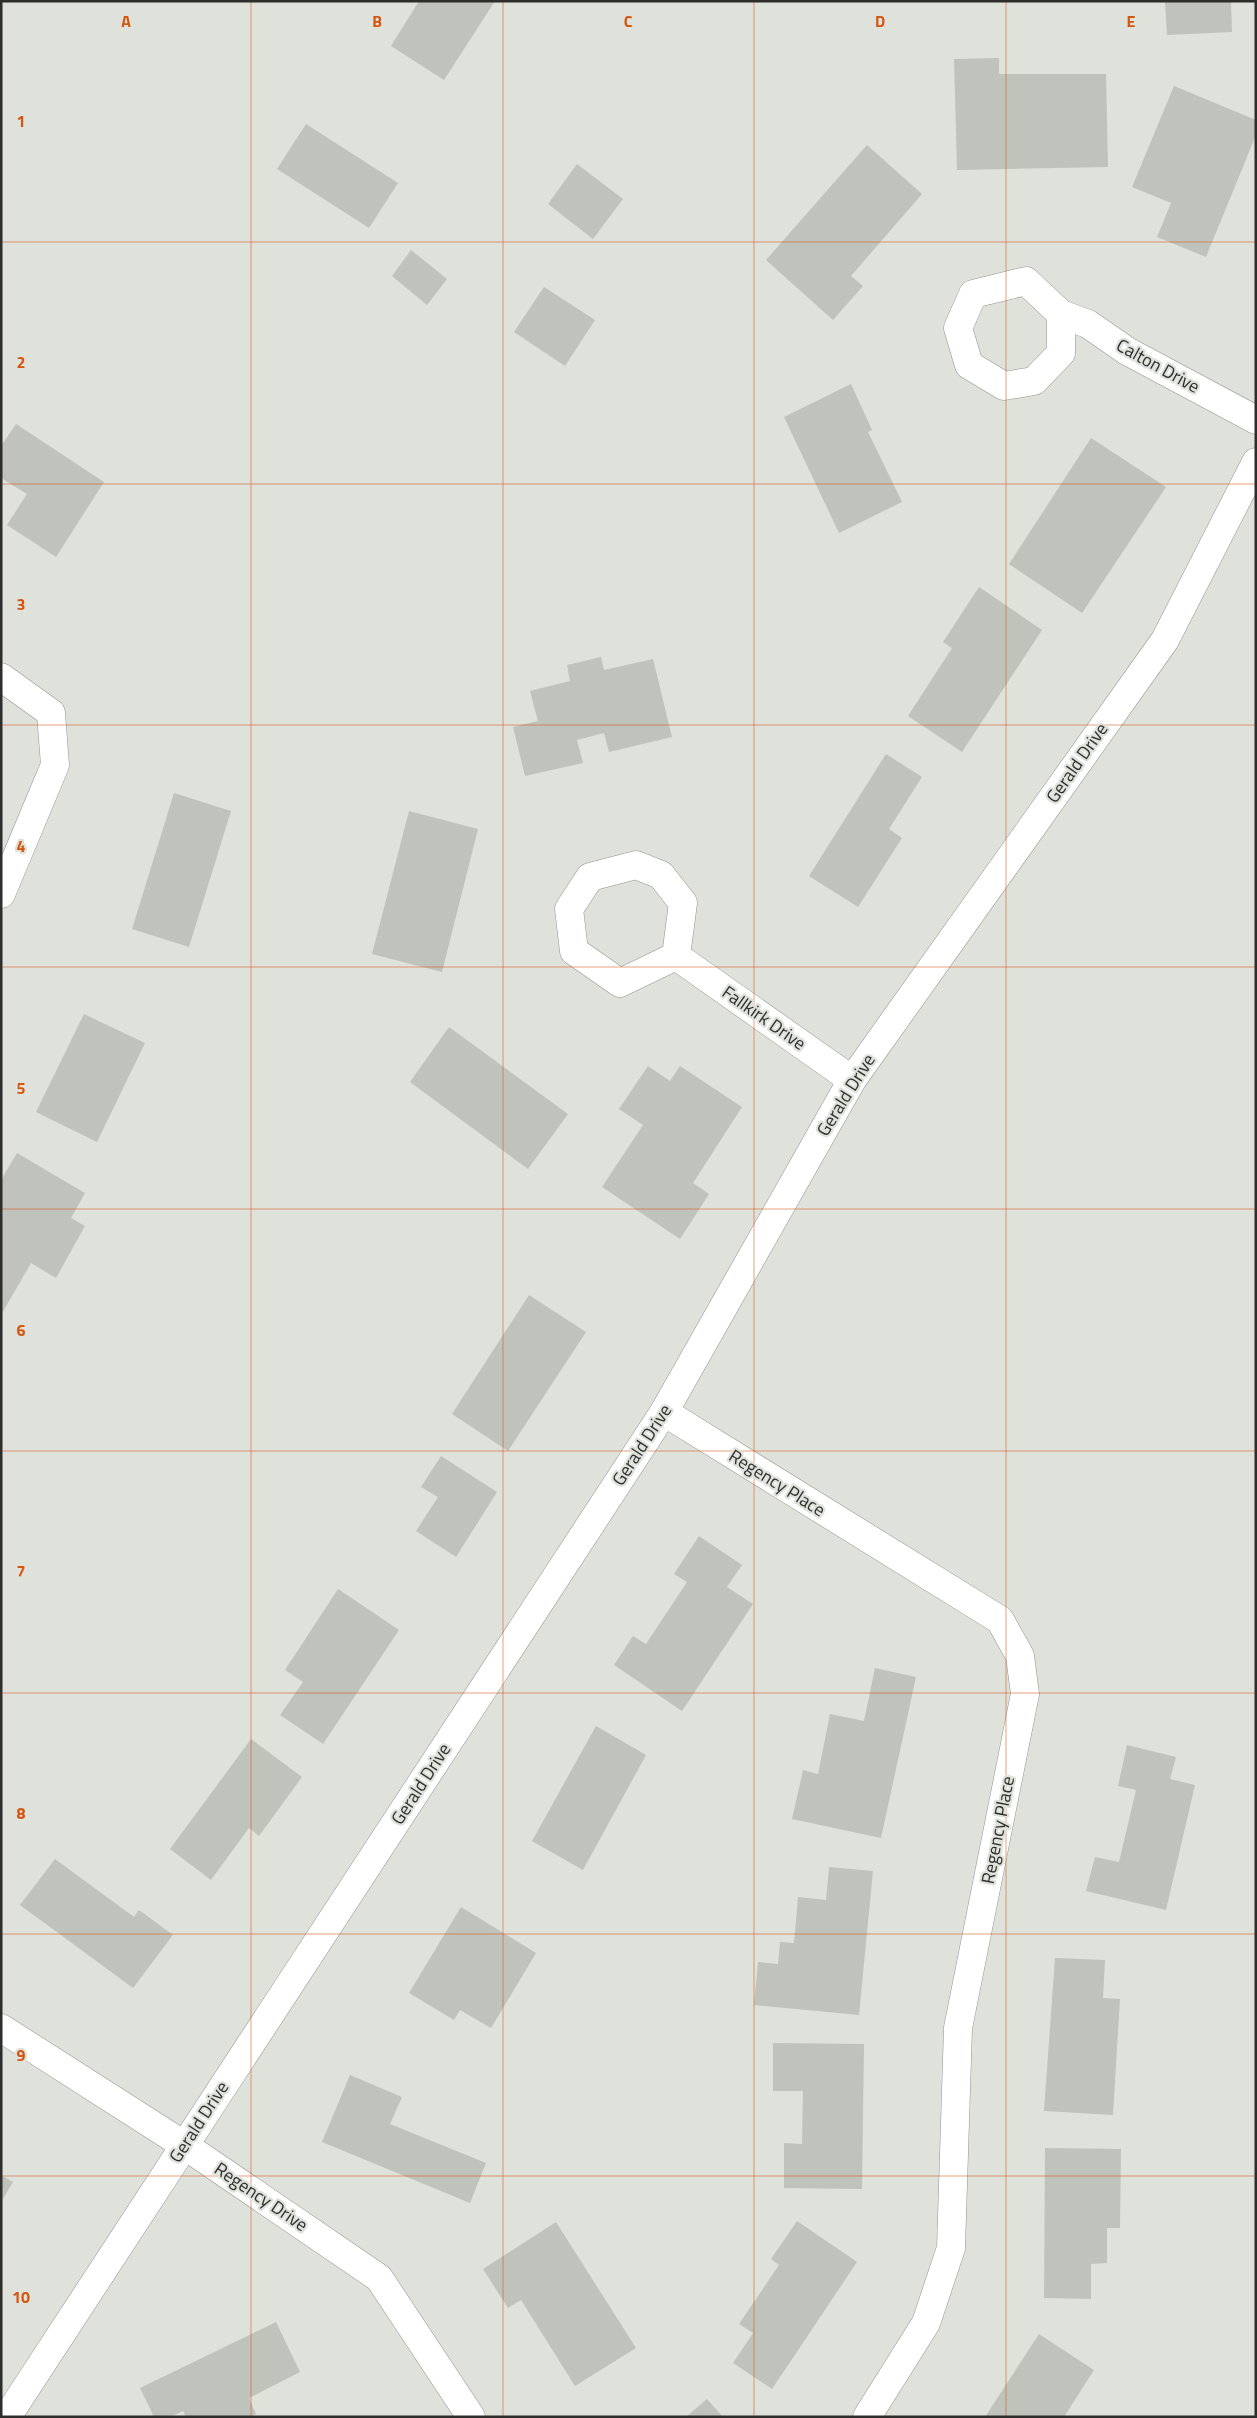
<svg xmlns="http://www.w3.org/2000/svg" width="1257" height="2418" viewBox="0 0 1257 2418" font-family="'Titillium Web',sans-serif">
<rect width="100%" height="100%" fill="#dfe1db"/>
<g fill="#c0c2bc">
<polygon points="419,1 495,1 444,80 391,46"/>
<polygon points="1165,1 1231,1 1232,32 1167,35"/>
<polygon points="999,58 999,74 1106,74 1108,167 957,170 954,59"/>
<polygon points="1174,86 1256,120 1256,135 1206,257 1157,237 1171,203 1132,187"/>
<polygon points="306,124 398,183 369,228 277,169"/>
<polygon points="867,145 922,194 851,276 863,286 833,320 766,260"/>
<polygon points="577,164 623,199 593,239 548,204"/>
<polygon points="411,250 447,279 427,305 392,276"/>
<polygon points="544,287 595,320 565,366 514,332"/>
<polygon points="851,384 872,430 868,432 902,502 839,533 784,417"/>
<polygon points="16,424 104,482 56,557 7,525 27,494 1,478 1,446"/>
<polygon points="1091,438 1166,487 1082,613 1009,564"/>
<polygon points="979,587 1042,630 962,752 908,716 952,648 943,642"/>
<polygon points="601,657 604,670 653,659 672,737 609,752 604,733 577,740 583,763 525,776 513,727 538,721 530,691 570,681 567,665"/>
<polygon points="886,754 922,777 889,829 902,838 858,907 809,876"/>
<polygon points="174,793 231,811 189,947 132,929"/>
<polygon points="409,811 478,829 442,972 372,954"/>
<polygon points="84,1014 145,1043 97,1142 36,1112"/>
<polygon points="449,1027 568,1114 528,1169 410,1082"/>
<polygon points="648,1066 670,1081 680,1066 742,1107 693,1183 709,1194 680,1239 602,1187 643,1125 619,1109"/>
<polygon points="17,1153 85,1193 71,1218 85,1226 56,1278 31,1263 1,1315 1,1180"/>
<polygon points="529,1295 586,1332 508,1451 452,1414"/>
<polygon points="441,1456 497,1492 456,1557 416,1531 438,1497 421,1487"/>
<polygon points="699,1536 742,1565 727,1587 753,1604 682,1711 614,1665 633,1636 646,1644 687,1582 674,1574"/>
<polygon points="338,1589 399,1630 323,1744 280,1715 303,1682 285,1670"/>
<polygon points="875,1668 916,1677 881,1838 792,1819 803,1770 818,1774 830,1714 864,1721"/>
<polygon points="596,1726 646,1755 583,1870 532,1841"/>
<polygon points="251,1739 302,1777 259,1836 249,1828 211,1880 170,1849"/>
<polygon points="1127,1745 1176,1757 1170,1779 1195,1785 1166,1910 1086,1891 1095,1857 1119,1862 1136,1790 1118,1786"/>
<polygon points="55,1859 134,1917 139,1910 173,1935 133,1988 20,1905"/>
<polygon points="829,1867 873,1871 859,2015 754,2005 758,1962 778,1964 780,1942 794,1943 798,1897 826,1900"/>
<polygon points="461,1907 536,1953 491,2028 460,2010 454,2020 409,1993"/>
<polygon points="1055,1958 1105,1960 1103,1998 1120,1999 1113,2115 1044,2111"/>
<polygon points="773,2043 864,2044 862,2189 784,2188 784,2143 802,2144 803,2091 773,2091"/>
<polygon points="350,2075 402,2097 390,2124 486,2163 470,2203 322,2142"/>
<polygon points="1045,2148 1121,2149 1120,2228 1107,2228 1107,2263 1091,2264 1091,2299 1044,2298"/>
<polygon points="1,2175 13,2182 1,2202"/>
<polygon points="797,2221 857,2262 772,2389 733,2363 753,2333 739,2324 779,2265 771,2259"/>
<polygon points="556,2222 636,2348 575,2386 521,2300 508,2308 483,2269"/>
<polygon points="276,2322 300,2372 249,2398 256,2414 250,2417 186,2417 183,2411 170,2417 154,2417 140,2388"/>
<polygon points="1039,2334 1094,2370 1064,2417 985,2417"/>
<polygon points="707,2399 723,2417 686,2417"/>
</g>
<g fill="none" stroke-linecap="round" stroke-linejoin="round">
<g stroke="#93948f" stroke-width="29">
<g id="minor">
<polyline points="1061,314 1061,353 1034,381 1004,386 969,365 958,328 973,294 1026,281 1061,314 1088,324 1127,351 1256,420"/>
<polyline points="1,677 51,713 55,765 1,894"/>
<polygon points="636,865 661,875 683,903 676,956 620,983 574,951 569,909 590,877"/>
<polyline points="676,956 852,1080"/>
<polyline points="664,1412 1000,1620 1020,1656 1025,1694 958,2028 951,2248 926,2323 867,2417"/>
<polyline points="1,2028 184,2145 379,2278 471,2417"/>
<polyline points="7,2417 664,1412 852,1080 1165,640 1256,462"/>
</g>
</g>
<use href="#minor" stroke="#fff" stroke-width="28"/>
</g>
<path fill="none" stroke="#d5550f" stroke-width="1" stroke-opacity="0.55" d="M251,1V2417M503,1V2417M754,1V2417M1006,1V2417M1,242H1256M1,484H1256M1,725H1256M1,967H1256M1,1209H1256M1,1451H1256M1,1693H1256M1,1934H1256M1,2176H1256"/>
<g text-anchor="middle" stroke-width="4.5" stroke-linejoin="round" paint-order="stroke">
<g font-size="18" fill="#2d2d2b" stroke="#dfe1db">
<text transform="translate(1158 366) rotate(29)" y="6">Calton Drive</text>
<text transform="translate(1077 763) rotate(-55)" y="6">Gerald Drive</text>
<text transform="translate(764 1018) rotate(35)" y="6">Fallkirk Drive</text>
<text transform="translate(846 1095) rotate(-58)" y="6">Gerald Drive</text>
<text transform="translate(642 1445) rotate(-57)" y="6">Gerald Drive</text>
<text transform="translate(777 1483) rotate(32)" y="6">Regency Place</text>
<text transform="translate(421 1784) rotate(-57)" y="6">Gerald Drive</text>
<text transform="translate(998 1830) rotate(-79)" y="6">Regency Place</text>
<text transform="translate(199 2122) rotate(-57)" y="6">Gerald Drive</text>
<text transform="translate(261 2197) rotate(34)" y="6">Regency Drive</text>
</g>
</g>
<g font-size="16" text-anchor="middle" font-weight="bold" fill="#d5550f" stroke="#dfe1db" stroke-width="4.5" stroke-linejoin="round" paint-order="stroke">
<text x="126" y="27">A</text>
<text x="377" y="27">B</text>
<text x="628" y="27">C</text>
<text x="880" y="27">D</text>
<text x="1131" y="27">E</text>
<text x="21" y="127">1</text>
<text x="21" y="368">2</text>
<text x="21" y="610">3</text>
<text x="21" y="852">4</text>
<text x="21" y="1094">5</text>
<text x="21" y="1336">6</text>
<text x="21" y="1577">7</text>
<text x="21" y="1819">8</text>
<text x="21" y="2061">9</text>
<text x="21" y="2303">10</text>
</g>
<rect width="1257" height="2418" fill="none" stroke="#2d2d2b" stroke-width="5"/>
</svg>
